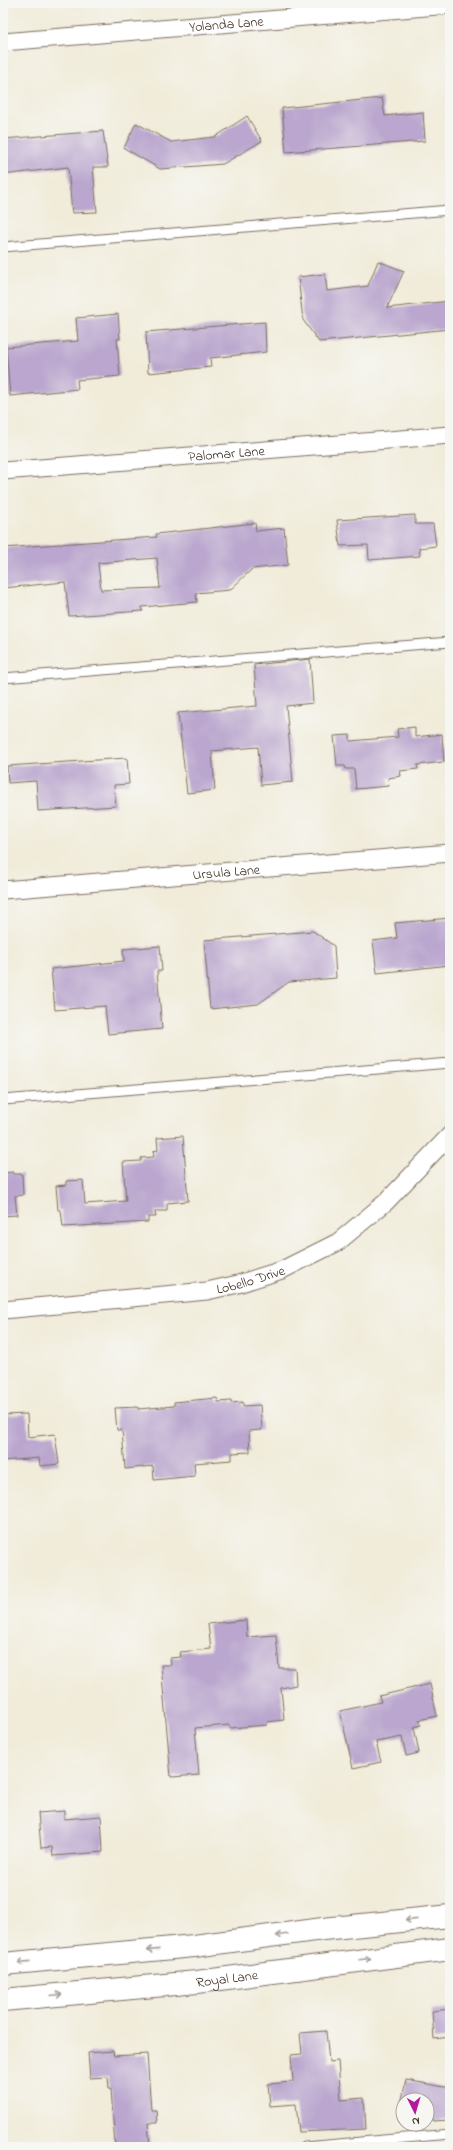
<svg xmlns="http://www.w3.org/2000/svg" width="453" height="2150" viewBox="0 0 453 2150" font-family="'Indie Flower',sans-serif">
<rect width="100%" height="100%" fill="#f6f6f2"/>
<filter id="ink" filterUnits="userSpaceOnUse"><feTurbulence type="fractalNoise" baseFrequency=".025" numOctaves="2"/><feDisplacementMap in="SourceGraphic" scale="8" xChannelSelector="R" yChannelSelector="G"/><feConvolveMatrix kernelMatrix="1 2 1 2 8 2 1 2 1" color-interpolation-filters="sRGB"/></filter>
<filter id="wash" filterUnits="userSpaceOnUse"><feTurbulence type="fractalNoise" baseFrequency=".012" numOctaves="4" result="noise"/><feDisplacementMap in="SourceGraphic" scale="16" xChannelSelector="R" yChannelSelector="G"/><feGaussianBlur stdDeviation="0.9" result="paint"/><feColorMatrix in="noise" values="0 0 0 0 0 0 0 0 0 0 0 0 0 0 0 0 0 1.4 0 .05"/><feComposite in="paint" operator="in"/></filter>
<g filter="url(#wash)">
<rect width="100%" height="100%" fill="#f1ecda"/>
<g id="blocks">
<g fill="#baa6ce" fill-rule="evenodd">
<polygon points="382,98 385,116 423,112 425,141 286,152 282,108"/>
<polygon points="247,116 262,141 223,164 160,169 124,148 136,123 171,142 215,137"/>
<polygon points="103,131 108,167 93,167 97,212 72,213 68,167 3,175 3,139"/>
<polygon points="378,261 404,271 387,308 450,301 450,329 319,342 303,320 298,277 325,274 327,291 368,286"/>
<polygon points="118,314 120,339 117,339 120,376 77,380 78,389 10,396 6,347 78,341 76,318"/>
<polygon points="265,322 266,352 210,358 211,367 148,373 146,332"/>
<polygon points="415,515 415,524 433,524 436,546 419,548 420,556 369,560 368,545 340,546 337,520"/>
<path d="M255,523L256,531L284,528L288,565L252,569L230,590L196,593L197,602L142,607L143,611L69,616L65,582L3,588V548L157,537L156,534ZM157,558L160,588L101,590L98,563Z"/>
<polygon points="310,659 313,703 286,706 293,782 261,785 258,747 212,751 215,790 187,793 178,713 257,706 254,665"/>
<polygon points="415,727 415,737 442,734 444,762 417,765 418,769 400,771 401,776 388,778 389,786 356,789 354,769 346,769 345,766 337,766 334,736 350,735 350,741 398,737 397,729"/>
<polygon points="127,758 129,784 114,785 116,806 38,811 36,781 8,783 7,766"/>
<polygon points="450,918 450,965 377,973 373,941 397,938 395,923"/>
<polygon points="313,931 334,946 336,978 289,982 258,1004 210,1009 204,940"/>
<polygon points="160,946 162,971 157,971 162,1029 108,1034 105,1006 55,1010 51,969 124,961 123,949"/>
<polygon points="183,1136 188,1201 167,1203 167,1211 155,1211 156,1217 148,1217 148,1222 63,1227 61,1210 58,1210 56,1186 66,1185 66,1181 83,1180 85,1204 126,1201 123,1162 141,1161 141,1158 154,1157 153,1151 158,1150 157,1138"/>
<polygon points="13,1172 13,1174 22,1174 23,1195 15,1196 17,1215 3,1216 3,1173"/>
<polygon points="217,1398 218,1402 231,1401 231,1403 243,1402 243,1406 260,1405 262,1430 249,1431 250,1452 232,1453 232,1460 194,1463 195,1476 154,1480 153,1466 125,1469 122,1430 117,1430 115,1408 138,1407 138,1409 174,1406 174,1402"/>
<polygon points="27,1414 28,1437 55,1434 59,1464 40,1466 39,1458 3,1461 3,1415"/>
<polygon points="246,1620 247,1637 276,1635 279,1668 295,1668 296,1685 281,1688 284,1720 267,1722 267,1725 230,1728 229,1725 195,1728 199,1775 171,1777 161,1665 171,1665 170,1658 181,1657 180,1652 211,1649 208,1624"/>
<polygon points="430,1684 437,1716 419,1720 421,1725 414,1727 419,1753 406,1756 402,1737 376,1742 381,1762 353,1768 340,1711 381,1702 379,1696"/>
<polygon points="64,1811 64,1819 101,1816 103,1852 53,1856 52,1847 41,1848 38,1813"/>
<polygon points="450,2009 450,2037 434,2039 432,2011"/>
<polygon points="326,2031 329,2062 338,2061 341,2100 364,2098 366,2129 299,2132 296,2104 270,2106 268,2084 293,2082 291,2055 302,2054 300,2033"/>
<polygon points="113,2051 114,2056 147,2054 151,2110 156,2110 157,2123 148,2123 150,2147 115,2147 111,2089 109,2089 108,2077 90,2078 88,2053"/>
<polygon points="406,2080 450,2088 450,2120 433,2121 432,2107 427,2107 427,2100 403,2100 403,2104 401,2104"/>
</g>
</g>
</g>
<g filter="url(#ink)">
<use href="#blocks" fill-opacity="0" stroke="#7b6e60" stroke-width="1"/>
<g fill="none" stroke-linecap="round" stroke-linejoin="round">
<g stroke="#7b6e60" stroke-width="11">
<g id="service">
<polyline points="3,247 450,210"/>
<polyline points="3,678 450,642"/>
<polyline points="3,1100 450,1063"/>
<polyline points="305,2147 450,2134"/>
</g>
</g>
<g stroke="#7b6e60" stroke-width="19">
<g id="minor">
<path id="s1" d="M3,42L450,5"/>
<path id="s2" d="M3,471L450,435"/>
<path id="s3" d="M3,890L450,853"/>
<path id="s4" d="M3,1310L207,1291L238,1284L282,1270L338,1242L386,1202L450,1135"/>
</g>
</g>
<g stroke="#7b6e60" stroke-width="24">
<g id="secondary">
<polyline points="3,1964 194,1946 323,1929 450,1916"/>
<path id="s5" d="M3,2000L197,1982L450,1949"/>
</g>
</g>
<use href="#service" stroke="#fff" stroke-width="9"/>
<use href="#minor" stroke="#fff" stroke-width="17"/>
<use href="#secondary" stroke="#fff" stroke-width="22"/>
</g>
<defs><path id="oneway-shaft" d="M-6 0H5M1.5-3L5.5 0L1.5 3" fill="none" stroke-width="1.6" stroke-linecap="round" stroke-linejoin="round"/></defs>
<g stroke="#a79f9a">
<use href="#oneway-shaft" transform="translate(411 1920) rotate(174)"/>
<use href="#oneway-shaft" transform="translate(282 1935) rotate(171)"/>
<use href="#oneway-shaft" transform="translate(153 1950) rotate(174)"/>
<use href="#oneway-shaft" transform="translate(365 1959) rotate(-7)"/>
<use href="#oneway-shaft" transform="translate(24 1962) rotate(174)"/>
<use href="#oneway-shaft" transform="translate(56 1995) rotate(-5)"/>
</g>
</g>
<g text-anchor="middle" stroke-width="3.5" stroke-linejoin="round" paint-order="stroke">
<g font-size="14" fill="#3b2a1e" stroke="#f6f6f2">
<text dy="5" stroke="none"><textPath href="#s1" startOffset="224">Yolanda Lane</textPath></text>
<text dy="5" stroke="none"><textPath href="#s2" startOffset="224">Palomar Lane</textPath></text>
<text dy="5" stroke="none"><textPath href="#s3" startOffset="224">Ursula Lane</textPath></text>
<text dy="5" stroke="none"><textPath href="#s4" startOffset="250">Lobello Drive</textPath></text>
<text dy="5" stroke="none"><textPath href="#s5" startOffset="225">Royal Lane</textPath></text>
</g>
</g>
<rect width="453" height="2150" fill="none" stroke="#f6f6f2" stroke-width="16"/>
<g transform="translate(415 2112) rotate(175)"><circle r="19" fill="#f6f6f2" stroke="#aba49d"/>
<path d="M0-3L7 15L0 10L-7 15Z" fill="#b5179e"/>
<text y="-6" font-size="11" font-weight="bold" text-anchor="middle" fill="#3b2a1e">N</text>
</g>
</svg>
